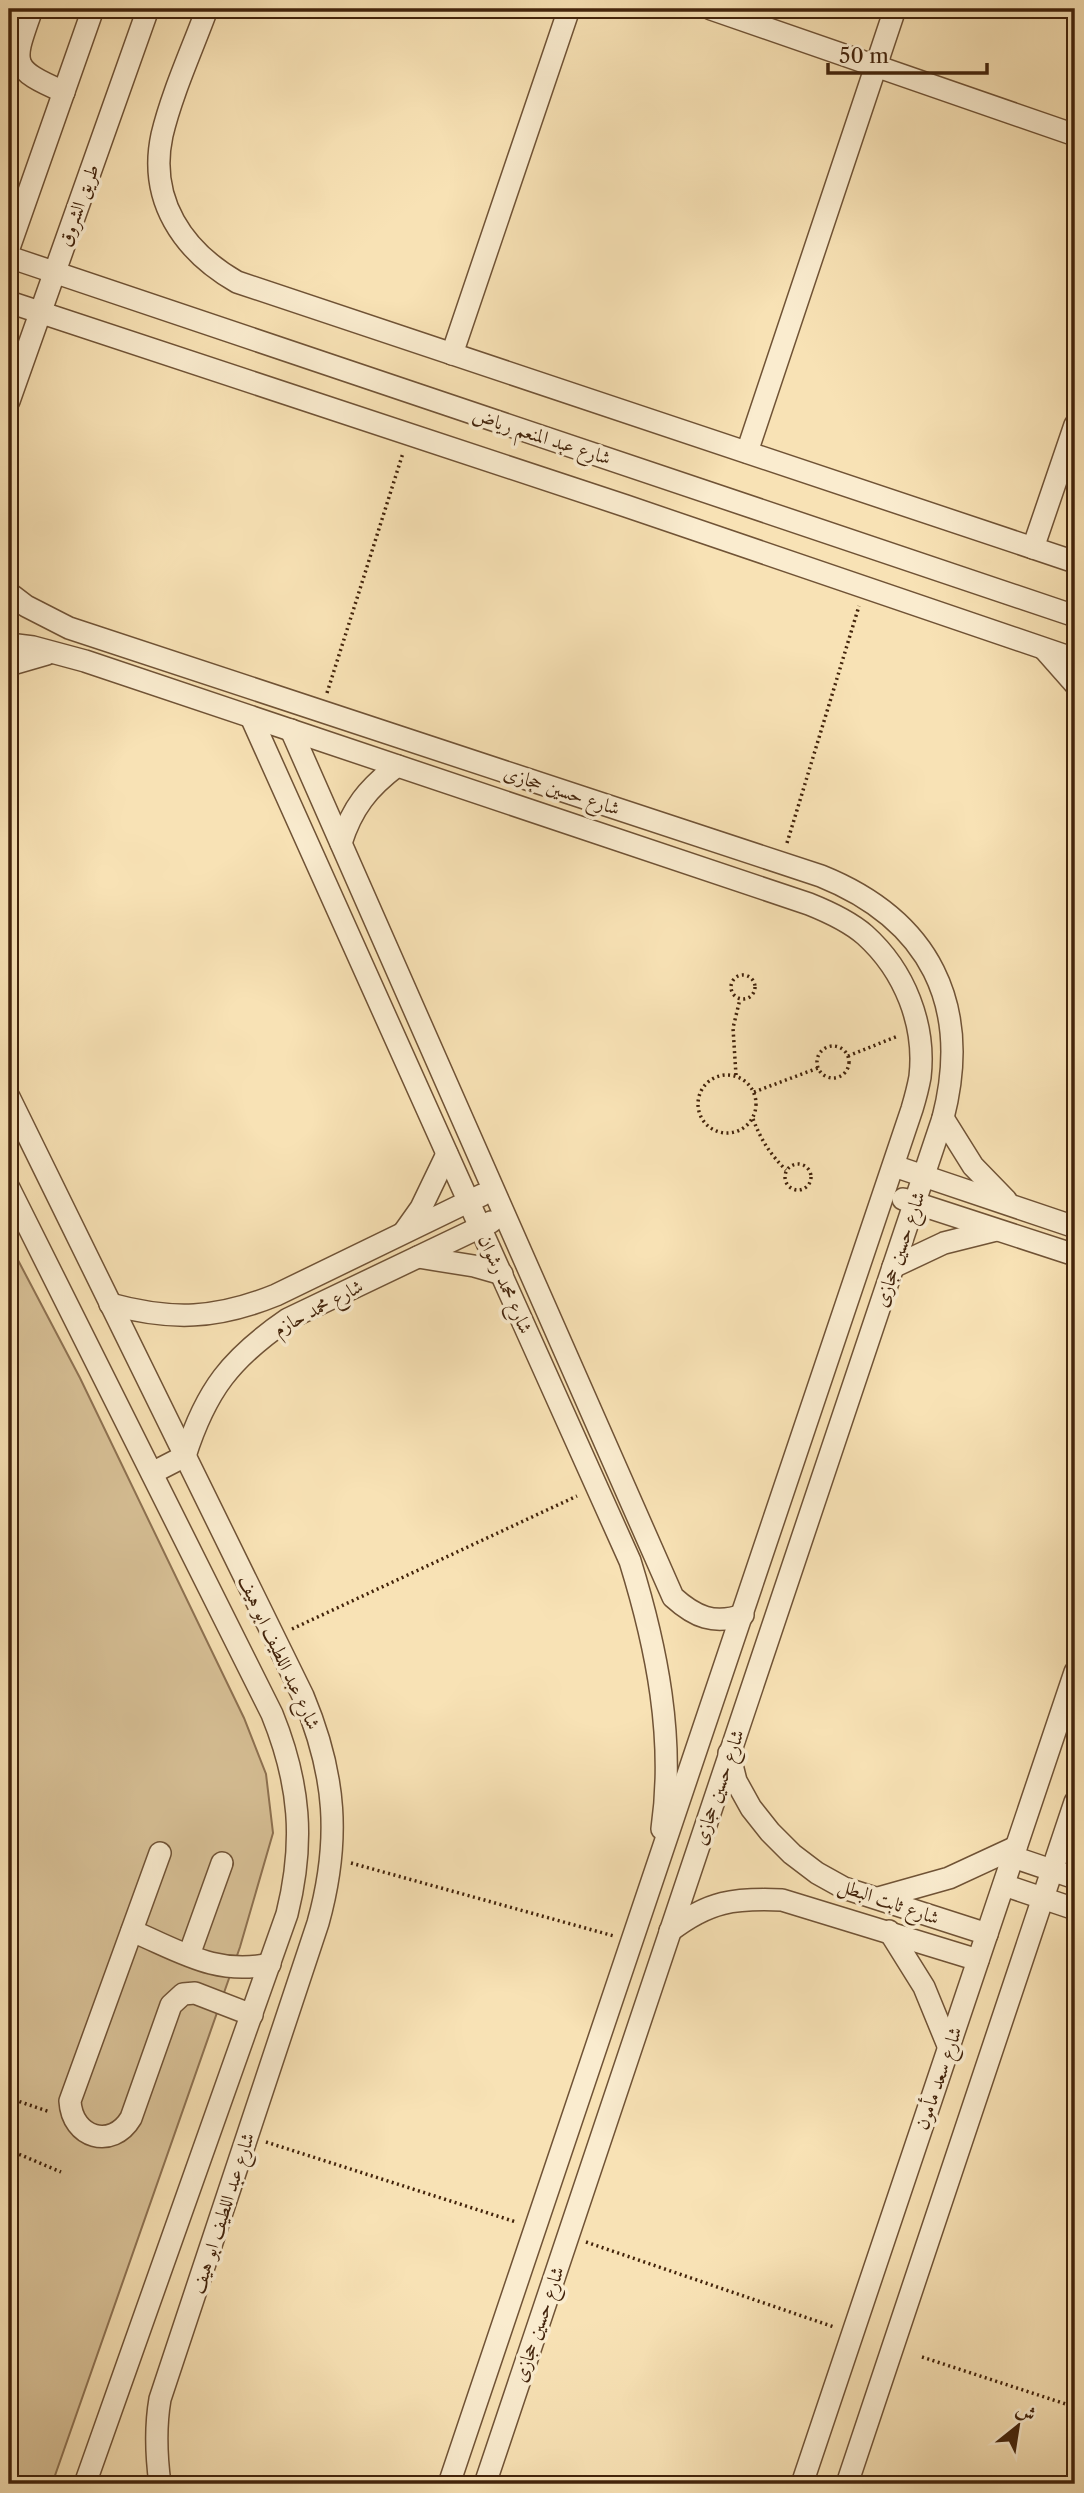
<svg xmlns="http://www.w3.org/2000/svg" width="1084" height="2493" viewBox="0 0 1084 2493" font-family="'Libre Caslon Text',Amiri,serif">
<rect width="100%" height="100%" fill="#f8e2b5"/>
<filter id="stains"><feTurbulence type="fractalNoise" baseFrequency=".00286" numOctaves="4"/><feColorMatrix values="0 0 0 0 .2 0 0 0 0 .09 0 0 0 0 .02 0 0 0 .5 -.17"/></filter>
<radialGradient id="worn" r=".72"><stop offset=".6" stop-color="#630" stop-opacity="0"/><stop offset="1" stop-color="#630" stop-opacity=".3"/></radialGradient>
<polygon fill="#d9c298" stroke="#8e7252" stroke-width="2" points="9,1243 80,1378 244,1718 266,1774 273,1833 240,1947 52,2484 9,2484"/>
<g fill="none" stroke-linecap="round" stroke-linejoin="round">
<g stroke="#705336" stroke-width="24">
<g id="minor">
<path d="M32,9C13,63 8,68 64,92"/>
<path d="M207,9C192,50 172,93 162,135C148,200 183,251 237,282L1075,562"/>
<polyline points="711,9 1075,135"/>
<polyline points="9,248 93,9"/>
<polyline points="9,257 1075,616"/>
<polyline points="9,302 626,506 1075,659"/>
<polyline points="452,354 569,9"/>
<polyline points="9,401 148,9"/>
<polyline points="747,452 895,9"/>
<polyline points="1033,548 1075,425"/>
<path d="M9,593L26,606L69,628L821,876C930,920 972,1005 943,1118L485,2484"/>
<path d="M9,644L33,647L85,661L809,904C829,912 849,921 865,935C905,971 926,1025 920,1077C918,1088 915,1099 912,1109L449,2484"/>
<polyline points="1045,650 1075,684"/>
<polyline points="9,665 47,654"/>
<path d="M251,717L630,1561C657,1648 675,1739 662,1829"/>
<path d="M291,730L673,1597C695,1617 714,1625 743,1615"/>
<path d="M341,843C352,808 368,788 397,766"/>
<path d="M9,1097L303,1696C336,1775 341,1840 318,1923L160,2399C155,2428 156,2454 160,2484"/>
<polyline points="943,1118 973,1166 1006,1200"/>
<polyline points="894,1166 1075,1227"/>
<path d="M9,1188L272,1714C300,1783 305,1842 287,1914L85,2484"/>
<polyline points="903,1199 1075,1255"/>
<polyline points="404,1232 421,1208 447,1154"/>
<polyline points="418,1257 474,1266 502,1274"/>
<polyline points="893,1267 944,1243 996,1230"/>
<path d="M110,1304C172,1321 217,1319 276,1295L482,1195"/>
<path d="M152,1473L185,1456C206,1390 231,1358 288,1319L491,1222"/>
<polyline points="729,1753 736,1781 751,1808 770,1832 792,1854 817,1873 844,1888 987,1934"/>
<path d="M160,1853L70,2101C72,2138 112,2150 131,2118L171,2005L183,1994L195,1993L252,2015"/>
<polyline points="1013,1857 1075,1878"/>
<polyline points="1004,1885 1075,1909"/>
<polyline points="878,1898 949,1878 1016,1847"/>
<path d="M132,1931C180,1951 216,1976 270,1964"/>
<path d="M670,1931C709,1901 734,1898 782,1900L978,1960"/>
<polyline points="889,1931 924,1987 949,2048"/>
<polyline points="189,1955 222,1863"/>
<polyline points="802,2484 1075,1672"/>
<polyline points="847,2484 1075,1802"/>
</g>
</g>
<g stroke="#42230b" stroke-width="3.5" stroke-dasharray="2 3.5" stroke-linecap="butt">
<polyline points="327,693 403,453"/>
<polyline points="787,843 859,606"/>
<circle cx="743" cy="987" r="12"/>
<circle cx="833" cy="1062" r="16"/>
<polyline points="848,1056 898,1036"/>
<circle cx="727" cy="1104" r="29"/>
<polyline points="736,1075 733,1028 740,999"/>
<polyline points="754,1092 818,1068"/>
<path d="M753,1119C761,1140 770,1154 786,1170"/>
<circle cx="798" cy="1177" r="13"/>
<polyline points="292,1629 577,1496"/>
<polyline points="351,1863 614,1936"/>
<polyline points="9,2098 50,2112"/>
<polyline points="266,2142 516,2222"/>
<polyline points="9,2150 61,2172"/>
<polyline points="9,2174 16,2153"/>
<polyline points="586,2242 834,2327"/>
<polyline points="922,2357 1075,2407"/>
</g>
<use href="#minor" stroke="#faeccf" stroke-width="21"/>
</g>
<g text-anchor="middle" stroke-width="7" stroke-linejoin="round" paint-order="stroke">
<g font-size="19" fill="#42230b" stroke="#faeccf">
<text transform="translate(78 205) rotate(-70)" y="7">طريق الشروق</text>
<text transform="translate(542 436) rotate(18)" y="7">شارع عبد المنعم رياض</text>
<text transform="translate(562 790) rotate(18)" y="7">شارع حسين حجازى</text>
<text transform="translate(899 1249) rotate(-71)" y="7">شارع حسين حجازى</text>
<text transform="translate(506 1284) rotate(66)" y="7">شارع محمد رشوان</text>
<text transform="translate(318 1307) rotate(-28)" y="7">شارع محمد حازم</text>
<text transform="translate(280 1652) rotate(65)" y="7">شارع عبد اللطيف ابو هيف</text>
<text transform="translate(718 1787) rotate(-71)" y="7">شارع حسين حجازى</text>
<text transform="translate(889 1901) rotate(19)" y="7">شارع ثابت البطل</text>
<text transform="translate(938 2078) rotate(-71)" y="7">شارع سعد مأمون</text>
<text transform="translate(222 2213) rotate(-72)" y="7">شارع عبد اللطيف ابو هيف</text>
<text transform="translate(538 2324) rotate(-71)" y="7">شارع حسين حجازى</text>
</g>
</g>
<rect width="1084" height="2493" fill="none" stroke="#f8e2b5" stroke-width="35"/>
<rect x="10" y="10" width="1063" height="2472" fill="none" stroke="#42230b" stroke-width="3.5"/>
<rect x="18" y="18" width="1049" height="2458" fill="none" stroke="#42230b" stroke-width="2"/>
<g transform="translate(1018 2426) rotate(30)" stroke="#faeccf" stroke-width="5" paint-order="stroke">
<path d="M0-5L12 26L0 18L-12 26Z" fill="#42230b"/>
<text y="-10" font-size="19" font-weight="bold" text-anchor="middle" fill="#42230b">ش</text>
</g>
<path d="M828 63v10h159v-10" fill="none" stroke="#42230b" stroke-width="3.5"/>
<text x="839" y="63" font-size="21" fill="#42230b" stroke="#faeccf" stroke-width="5" paint-order="stroke">50 m</text>
<rect width="100%" height="100%" filter="url(#stains)"/>
<rect width="100%" height="100%" fill="url(#worn)"/>
</svg>
